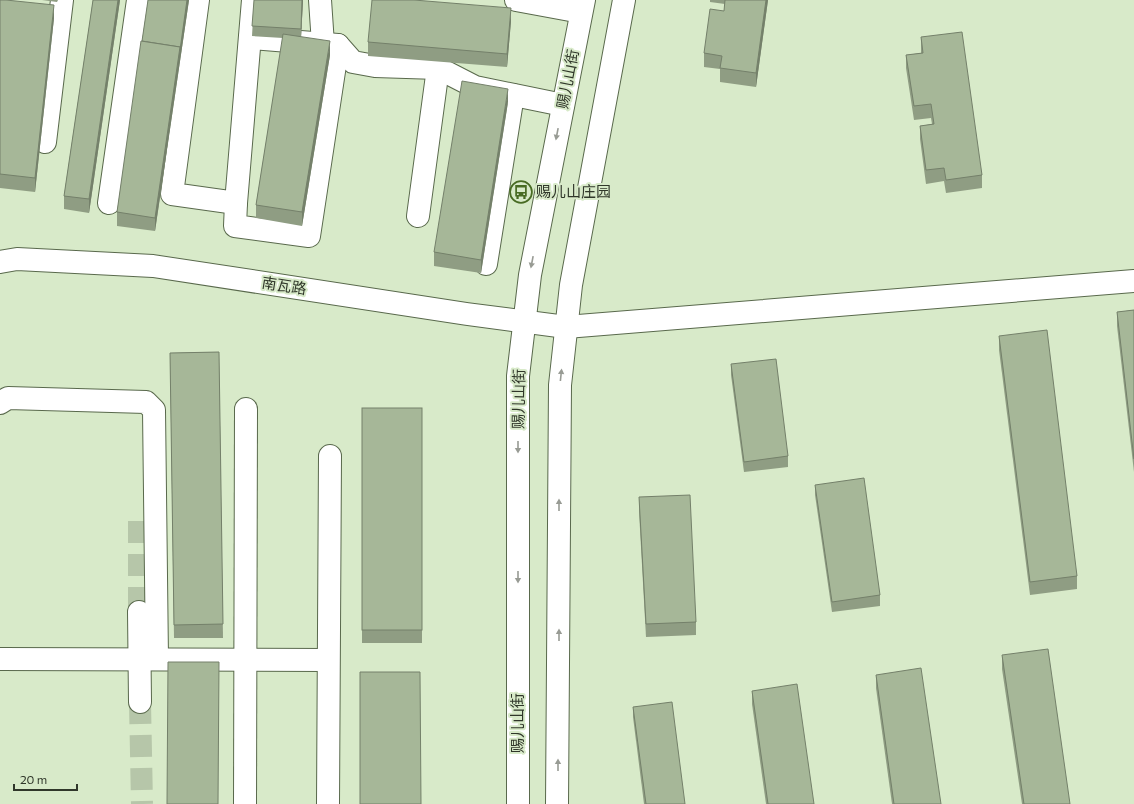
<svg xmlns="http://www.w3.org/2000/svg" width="1134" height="804" viewBox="0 0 1134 804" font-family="Commissioner,'Noto Sans SC',sans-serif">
<rect width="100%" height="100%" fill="#d8eac9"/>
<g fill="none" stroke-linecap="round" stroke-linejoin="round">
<g stroke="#b6c6a9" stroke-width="22" stroke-dasharray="22 11" stroke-linecap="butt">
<polyline points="139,521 139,612"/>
<polyline points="140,702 142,804"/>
</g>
<g stroke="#59694c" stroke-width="24">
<g id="minor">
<polyline points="198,0 172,194 236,203 253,0"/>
<polyline points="320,0 323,44"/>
<polyline points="516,0 581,12"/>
<polyline points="250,38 338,45 353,62 375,66 438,68 475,87 563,105"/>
<polyline points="45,142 62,0"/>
<polyline points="109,203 138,0"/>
<polyline points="236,203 235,226 309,236 338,45"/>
<polyline points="418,216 438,68"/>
<polyline points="0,262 17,259 153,266 467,314 566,327 1134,281"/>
<polyline points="486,264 513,95"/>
<polyline points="0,403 8,398 146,402 154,410 157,659"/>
<polyline points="139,612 140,702"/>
<polyline points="0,659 328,660"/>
<polyline points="245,804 246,409"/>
<polyline points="328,804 330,456"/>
</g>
</g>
<g stroke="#59694c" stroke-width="24">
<g id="major">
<polyline points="518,804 518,376 530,275 584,0"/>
<polyline points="557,804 560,385 571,285 624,0"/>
</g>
</g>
<use href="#minor" stroke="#fff" stroke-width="22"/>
<use href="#major" stroke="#fff" stroke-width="22"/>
</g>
<g fill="#8f9d83">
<polygon points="0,0 54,18 35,192 0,188"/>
<polygon points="42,0 58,0 57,2"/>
<polygon points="93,0 120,0 89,213 64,209 64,196"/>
<polygon points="148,0 189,0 155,231 117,226 117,212"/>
<polygon points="254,0 303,0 301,37 330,55 302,226 256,218 256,205 283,38 252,36"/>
<polygon points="710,0 768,0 756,87 720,82 720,69 704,67 704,53 724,11 725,4 710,2"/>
<polygon points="511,21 507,67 368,56 368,42"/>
<polygon points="921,37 982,175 982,188 946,193 944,181 926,184 920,139 920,126 932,124 931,118 914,120 906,68 906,55 921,53"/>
<polygon points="508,102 481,273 434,266 434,252"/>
<polygon points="1134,310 1134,472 1117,326 1117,312"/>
<polygon points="999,336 1077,576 1077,589 1030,595 999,350"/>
<polygon points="219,352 223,638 174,638 170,353"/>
<polygon points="731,364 788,456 788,467 744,472 731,375"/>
<rect x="362" y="408" width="60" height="235"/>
<polygon points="815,485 880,595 880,606 832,612 815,495"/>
<polygon points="639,497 696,622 696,635 646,637 639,511"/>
<polygon points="1002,655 1070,804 1022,804 1002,669"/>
<polygon points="876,675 941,804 892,804 876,688"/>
<polygon points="752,691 814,804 766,804 752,704"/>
<polygon points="633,707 685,804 644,804 633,717"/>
</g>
<g fill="#74806a">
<polygon points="118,0 120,0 89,213 89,199"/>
<polygon points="187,0 189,0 155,231 155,218 180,47"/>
<polygon points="302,0 303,0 301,39 301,29"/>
<polygon points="766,0 768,0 756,87 756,73"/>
<polygon points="54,5 54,18 35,192 35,178"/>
<polygon points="511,8 511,21 507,67 507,54"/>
<polygon points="330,41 330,55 302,226 302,212"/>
<polygon points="508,89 508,102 481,273 481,260"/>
</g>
<g fill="#a6b798" stroke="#74806a">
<polygon points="0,0 6,0 54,5 35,178 0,174"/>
<polygon points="93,0 118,0 89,199 64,196"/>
<polygon points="148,0 187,0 180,50 180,47 142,41"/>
<polygon points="254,0 302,0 301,29 252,26"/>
<polygon points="372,0 414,0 511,8 507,54 368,42"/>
<polygon points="725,0 766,0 756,73 720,68 722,56 704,53 710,9 724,11"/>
<polygon points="962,32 982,175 946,180 944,168 926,170 920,126 934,124 931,104 914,106 906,55 923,53 921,37"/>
<polygon points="283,34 330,41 302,212 256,205"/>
<polygon points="141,41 180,47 155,218 117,212"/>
<polygon points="462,81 508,89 481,260 434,252"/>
<polygon points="1134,310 1134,459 1117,312"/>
<polygon points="1047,330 1077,576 1030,582 999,336"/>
<polygon points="219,352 223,624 174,625 170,353"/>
<polygon points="776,359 788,456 744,462 731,364"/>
<rect x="362" y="408" width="60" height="222"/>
<polygon points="864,478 880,595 832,602 815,485"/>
<polygon points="690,495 696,622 646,624 639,497"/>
<polygon points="1048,649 1070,804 1024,804 1002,655"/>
<polygon points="168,662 219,662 218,804 167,804"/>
<polygon points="921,668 941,804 894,804 876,675"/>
<polygon points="360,672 420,672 421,804 360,804"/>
<polygon points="797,684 814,804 768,804 752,691"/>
<polygon points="672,702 685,804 646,804 633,707"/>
</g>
<defs><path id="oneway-solid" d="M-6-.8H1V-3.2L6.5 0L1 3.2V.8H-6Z"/></defs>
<g fill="#989b94">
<use href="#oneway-solid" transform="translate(557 134) rotate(101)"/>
<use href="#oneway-solid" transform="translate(532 262) rotate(101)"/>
<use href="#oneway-solid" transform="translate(561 375) rotate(-84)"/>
<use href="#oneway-solid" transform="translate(518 447) rotate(90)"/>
<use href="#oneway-solid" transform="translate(559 505) rotate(-90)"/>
<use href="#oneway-solid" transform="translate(518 577) rotate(90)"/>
<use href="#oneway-solid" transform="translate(559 635) rotate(-90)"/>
<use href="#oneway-solid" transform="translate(558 765) rotate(-90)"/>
</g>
<defs>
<g id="bus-ring" transform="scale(1.15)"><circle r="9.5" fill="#d8eac9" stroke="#486b23" stroke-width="1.5"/><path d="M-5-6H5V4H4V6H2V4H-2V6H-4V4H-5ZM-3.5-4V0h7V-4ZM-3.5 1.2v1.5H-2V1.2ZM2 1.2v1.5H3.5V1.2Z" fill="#486b23"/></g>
</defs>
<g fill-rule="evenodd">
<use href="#bus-ring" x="521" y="192"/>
</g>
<g text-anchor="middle" stroke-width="4" stroke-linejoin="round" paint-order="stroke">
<g font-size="15" fill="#30372a" stroke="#d8eac9">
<text transform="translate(568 79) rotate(-79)" y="5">赐儿山街</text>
<text transform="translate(284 286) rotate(9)" y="5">南瓦路</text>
<text transform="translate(519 399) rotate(-89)" y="5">赐儿山街</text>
<text transform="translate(518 723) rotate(-90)" y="5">赐儿山街</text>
</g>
<g font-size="15" fill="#30372a" stroke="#d8eac9" text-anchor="start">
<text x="536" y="197">赐儿山庄园</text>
</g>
</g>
<path d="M14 784v6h63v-6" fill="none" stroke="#30372a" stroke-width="2"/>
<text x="20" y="784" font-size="12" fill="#30372a" stroke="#d8eac9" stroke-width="3" paint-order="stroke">20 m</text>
</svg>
